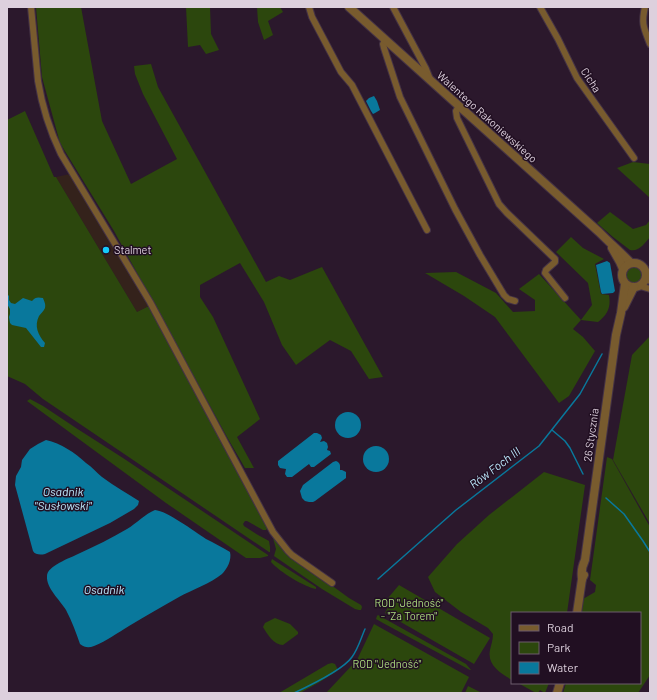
<svg xmlns="http://www.w3.org/2000/svg" width="657" height="700" viewBox="0 0 657 700" font-family="Barlow,sans-serif">
<rect width="100%" height="100%" fill="#2b182c"/>
<polygon fill="#34221b" points="70,174 149,306 137,312 56,177"/>
<g fill="#2c470d">
<polygon points="36,7 81,7 102,121 131,184 177,159 143,94 135,74 134,66 151,64 158,87 266,282 279,276 290,280 322,267 383,377 369,379 351,351 330,340 296,365 282,345 264,302 240,263 200,285 200,297 213,317 260,419 237,437 254,468 245,468 227,437 114,231 60,143 42,77"/>
<polygon points="186,7 210,7 211,34 219,50 206,54 200,45 188,47"/>
<polygon points="257,7 280,7 283,12 268,21 273,35 264,40 258,22"/>
<polygon points="25,111 54,177 56,177 137,312 149,306 268,528 266,530 263,530 247,521 245,521 243,524 244,526 258,535 269,541 270,547 270,552 269,552 43,399 25,384 7,376 7,120"/>
<polygon points="633,162 650,164 650,198 617,168"/>
<path d="M610,212L633,229L646,225L650,220V237C645,243 639,252 630,250L613,237L597,223Z"/>
<path d="M571,237L583,248L604,259L595,264L601,294L609,295C611,307 608,314 598,322L581,320L573,329L583,337L595,351L569,396L559,403L495,317L464,296L425,273L456,272L496,293L513,312L535,311V300L519,289L539,274L581,320L592,305L588,283L556,252Z"/>
<circle cx="634" cy="275" r="8"/>
<polygon points="650,336 650,524 613,460 632,355"/>
<polygon points="30,399 43,406 76,428 123,458 268,555 268,556 260,558 246,558 166,503 27,401"/>
<polygon points="607,457 612,459 650,527 650,675 638,693 563,693 566,683 640,683 640,613 581,613 583,599 595,592 596,585 590,580"/>
<path d="M544,472L585,485L567,613H512V680C500,673 487,665 490,650C491,645 493,640 493,634L488,628L461,612L435,592L428,577L457,544L489,515Z"/>
<polygon points="273,538 275,539 294,558 349,598 361,605 362,607 361,610 359,610 355,609 322,589 274,556 276,549"/>
<path d="M272,559L316,587V589C304,587 280,572 271,562Z"/>
<polygon points="399,585 490,638 474,664 385,613 388,607 383,604"/>
<polygon points="378,615 448,654 466,664 471,670 470,670 383,623 376,619 377,616"/>
<path d="M275,618L290,624L298,632V634L283,645C274,645 267,634 263,627L265,623Z"/>
<polygon points="374,624 469,677 461,693 326,693 357,660"/>
<polygon points="332,663 335,664 337,668 337,671 318,683 300,693 279,693 328,664"/>
<polygon points="518,683 549,683 545,693 540,690 538,693 536,693"/>
<polygon points="468,686 482,693 465,693"/>
</g>
<g fill="#09789c">
<polygon points="374,96 377,101 380,110 375,113 373,114 371,111 366,101 369,98"/>
<polygon points="607,261 610,263 615,291 613,293 602,294 601,292 596,265"/>
<path d="M7,294L9,296V300L11,303L15,304L23,298L32,301C35,297 38,297 43,298C44,301 46,304 45,308C44,311 41,313 39,316C34,326 38,335 45,343L44,347H41L26,328L12,325L10,323L9,317L10,314V309L7,304Z"/>
<circle cx="348" cy="425" r="13"/>
<polygon points="314,433 317,433 321,435 322,438 320,442 324,441 327,443 328,447 327,450 330,451 331,454 314,467 311,467 309,464 292,477 287,477 285,474 286,469 280,468 278,465 278,461"/>
<path d="M46,440C61,443 75,453 86,463C92,467 97,473 102,477C114,486 127,493 139,501L138,505L134,509L110,523L45,554C41,555 35,555 33,551L15,485L16,476L21,467L22,460L30,449L38,444Z"/>
<circle cx="376" cy="459" r="13"/>
<path d="M336,461C341,463 340,466 340,470H342L346,472V478L315,501L313,502H309L305,501L302,498L300,491L303,485L333,462Z"/>
<path d="M155,510C167,511 194,531 206,539C214,543 222,547 230,552C232,560 227,569 222,574C211,583 192,590 179,597C162,607 145,616 129,626C117,633 107,641 94,646C89,648 85,648 80,644C76,633 72,621 66,610C60,600 46,588 47,576C47,566 70,558 78,554C95,546 112,538 127,529C137,523 145,514 155,510Z"/>
</g>
<g fill="none" stroke-linecap="round" stroke-linejoin="round">
<g stroke="#09789c" stroke-width="1.5">
<polyline points="552,430 565,441 570,448 583,474"/>
<polyline points="606,498 624,514 643,541 650,552"/>
<polyline points="378,579 456,510 539,446 580,394 602,354"/>
<path d="M294,693C309,686 343,670 352,657C358,649 361,638 365,629"/>
</g>
<g stroke="#443245" stroke-width="8">
<g id="minor">
<path d="M31,7L38,81C42,106 50,131 61,154L150,302L273,532L288,551L292,555L332,583"/>
<polyline points="309,7 312,17 341,72 352,85 427,230"/>
<polyline points="393,7 426,69 430,79"/>
<polyline points="540,7 558,39 577,78 634,158"/>
<path d="M645,7C641,24 644,28 650,44"/>
<polyline points="385,40 383,44 384,48 400,97 455,209 480,255 504,295 508,299 515,301"/>
<polyline points="459,106 456,111 457,118 499,204 507,213 555,259 555,262 546,270 545,273 565,298"/>
<polyline points="646,277 650,281"/>
<polyline points="640,286 650,289"/>
</g>
</g>
<g stroke="#443245" stroke-width="10">
<g id="tertiary">
<path d="M349,7L599,232C610,243 621,253 631,263"/>
<polyline points="612,248 620,262 623,269"/>
<circle cx="634" cy="275" r="12"/>
<polyline points="624,307 634,287"/>
<path d="M582,579C581,572 582,566 585,560L616,335L621,313L625,284"/>
<polyline points="577,613 582,579 584,575"/>
<polyline points="557,693 560,683"/>
</g>
</g>
<use href="#minor" stroke="#785b2e" stroke-width="6"/>
<use href="#tertiary" stroke="#785b2e" stroke-width="8"/>
</g>
<circle fill="#15cafb" stroke="#210f22" stroke-width="1.5" cx="106" cy="250" r="4"/>
<g text-anchor="middle" stroke-width="3" stroke-linejoin="round" paint-order="stroke">
<g font-size="11" fill="#ddd0dd" stroke="#210f22">
<text transform="translate(591 80) rotate(57)" y="4">Cicha</text>
<text transform="translate(487 117) rotate(42)" y="4">Walentego Rakoniewskiego</text>
<text transform="translate(591 435) rotate(-82)" y="4">26 Stycznia</text>
</g>
<g font-size="11" fill="#ddd0dd" stroke="#210f22" text-anchor="start">
<text x="114" y="254">Stalmet</text>
</g>
<g font-size="11" fill="#abdc7e" stroke="#210f22">
<text x="409" y="607">ROD "Jedność"<tspan x="409" dy="13">- "Za Torem"</tspan></text>
<text x="387" y="668">ROD "Jedność"</text>
</g>
<g font-size="12" font-style="italic" fill="#bce8fc" stroke="#210f22">
<text transform="translate(495 468) rotate(-37)" y="4">Rów Foch III</text>
<text x="63" y="496">Osadnik<tspan x="63" dy="14">"Susłowski"</tspan></text>
<text x="104" y="594">Osadnik</text>
</g>
</g>
<rect width="657" height="700" fill="none" stroke="#ddd0dd" stroke-width="16"/>
<rect x="511" y="612" width="130" height="72" fill="#210f22" stroke="#6c5c6d"/>
<rect x="519" y="625" width="20" height="6" fill="#785b2e" stroke="#6c5c6d"/>
<text x="547" y="632" font-size="12" fill="#ddd0dd">Road</text>
<rect x="519" y="642" width="20" height="12" fill="#2c470d" stroke="#6c5c6d"/>
<text x="547" y="652" font-size="12" fill="#ddd0dd">Park</text>
<rect x="519" y="662" width="20" height="12" fill="#09789c" stroke="#6c5c6d"/>
<text x="547" y="672" font-size="12" fill="#ddd0dd">Water</text>
</svg>
